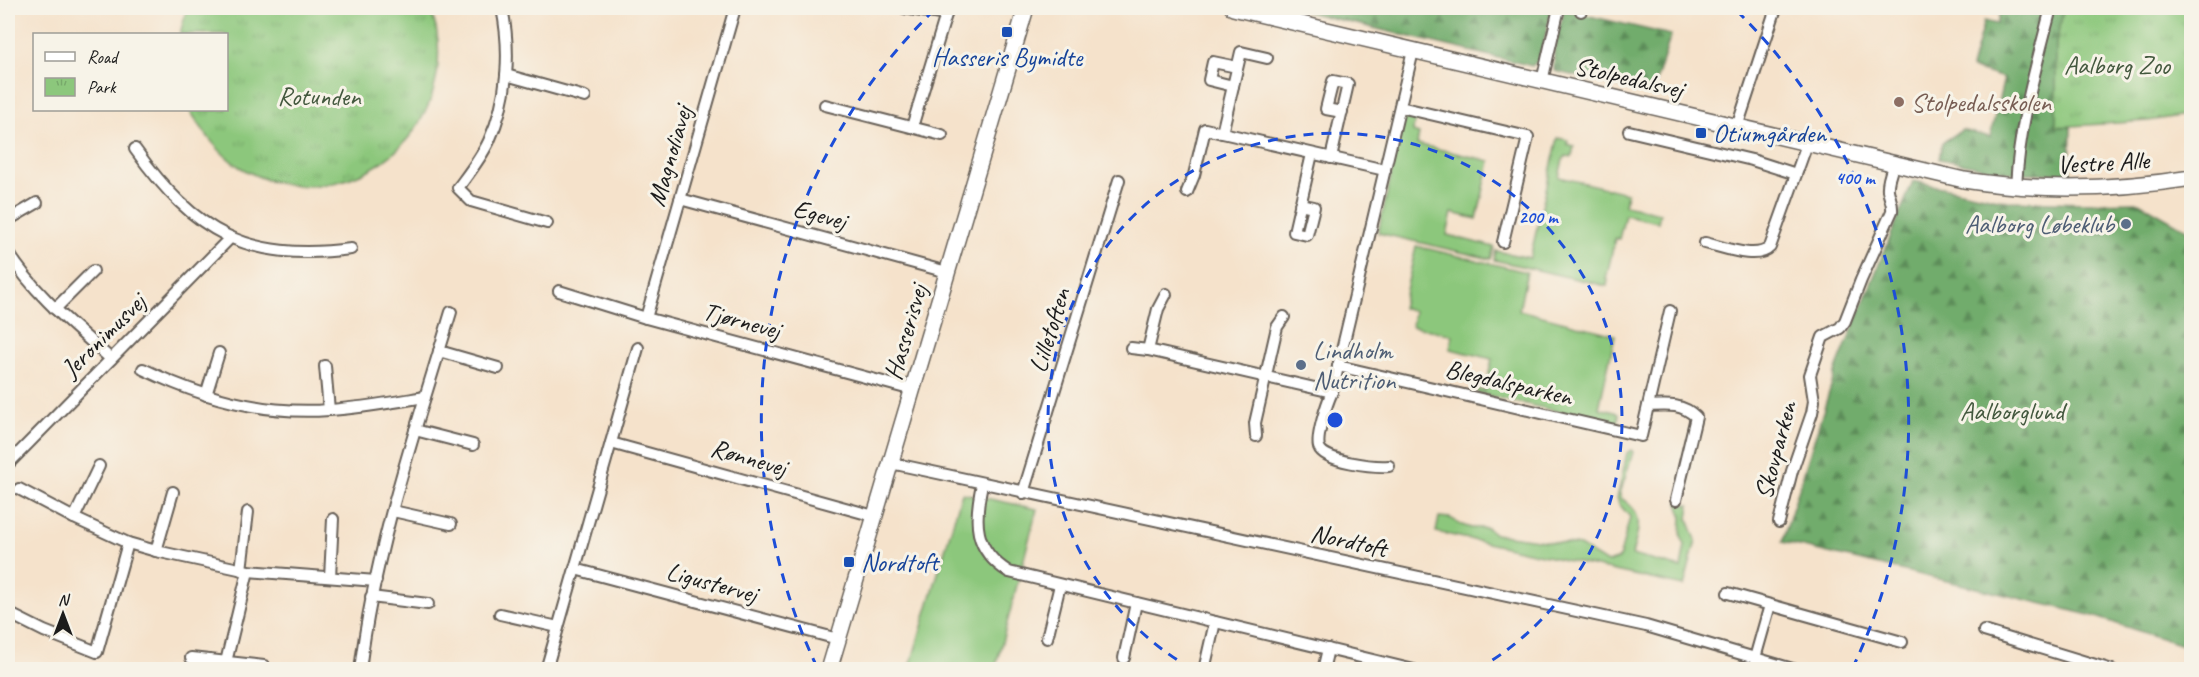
<svg xmlns="http://www.w3.org/2000/svg" width="2199" height="677" viewBox="0 0 2199 677" font-family="Caveat,sans-serif">
<defs>
<pattern id="forest-firs" width="22" height="20" patternUnits="userSpaceOnUse" patternTransform="scale(1.5)"><rect width="22" height="20" fill="#71ac6c"/><path d="M5 1l3.5 6h-7zM16 11l3.5 6h-7z" fill="#5c8b58"/></pattern>
<pattern id="park-tufts" width="24" height="20" patternUnits="userSpaceOnUse" patternTransform="scale(1.5)"><rect width="24" height="20" fill="#8cc77c"/><path d="M3 7l-1-3M5 7V3M7 7l1-3M15 17l-1-3M17 17v-4M19 17l1-3" fill="none" stroke="#78aa6b"/></pattern>
</defs>
<rect width="100%" height="100%" fill="#f7f3e8"/>
<filter id="ink" filterUnits="userSpaceOnUse"><feTurbulence type="fractalNoise" baseFrequency=".0167" numOctaves="2"/><feDisplacementMap in="SourceGraphic" scale="12" xChannelSelector="R" yChannelSelector="G"/><feConvolveMatrix kernelMatrix="1 2 1 2 8 2 1 2 1" color-interpolation-filters="sRGB"/></filter>
<filter id="wash" filterUnits="userSpaceOnUse"><feTurbulence type="fractalNoise" baseFrequency=".008" numOctaves="4" result="noise"/><feDisplacementMap in="SourceGraphic" scale="24" xChannelSelector="R" yChannelSelector="G"/><feGaussianBlur stdDeviation="1.35" result="paint"/><feColorMatrix in="noise" values="0 0 0 0 0 0 0 0 0 0 0 0 0 0 0 0 0 1.4 0 .05"/><feComposite in="paint" operator="in"/></filter>
<g filter="url(#wash)">
<rect width="100%" height="100%" fill="#f5e2cb"/>
<g fill="#8cc77c" stroke="#54724c" stroke-width="1.5">
<polygon points="1409,117 1418,119 1414,123 1413,132 1419,134 1417,144 1490,161 1477,219 1452,213 1447,235 1494,247 1491,259 1378,233 1404,119"/>
<polygon points="1558,138 1568,140 1567,144 1574,146 1572,157 1566,156 1563,159 1559,177 1627,193 1625,205 1660,213 1658,222 1625,215 1619,239 1615,239 1606,279 1608,280 1607,286 1494,260 1496,251 1530,258"/>
<polygon points="1416,246 1527,272 1519,310 1615,335 1599,408 1619,413 1618,425 1477,393 1477,389 1485,391 1492,359 1450,349 1453,335 1412,326 1414,311 1402,308"/>
<path d="M1631,450L1633,452L1620,494L1621,498C1647,515 1638,529 1632,555L1681,568L1685,545L1681,536L1682,516L1678,503L1690,505L1688,519L1696,540L1684,586L1436,532L1439,517L1450,518L1459,524L1471,528H1487L1495,534L1580,546L1607,563L1619,559L1630,517L1619,504L1617,498L1627,453Z"/>
<polygon points="962,493 1037,509 995,669 909,670"/>
</g>
<g fill="url(#forest-firs)" stroke="#466444" stroke-width="1.5">
<polygon points="1290,8 1552,8 1540,59 1532,66"/>
<polygon points="2001,8 2064,8 2056,43 2056,127 2071,127 2070,174 2012,173 1939,159 1942,143 1962,130 1990,137 2004,78 1971,68 1984,21 1997,24"/>
<polygon points="1564,10 1671,35 1652,94 1554,71 1554,50"/>
<polygon points="1913,181 2008,201 2088,203 2139,202 2191,232 2191,648 2090,615 1782,542 1837,367"/>
</g>
<g fill="url(#park-tufts)" stroke="#54724c" stroke-width="1.5">
<path d="M187,8H429C439,28 440,52 437,74C423,166 318,216 238,166C217,152 204,132 190,111V110H226V34H180Z"/>
<polygon points="2064,8 2191,8 2191,114 2148,121 2056,127 2056,43"/>
</g>
</g>
<g filter="url(#ink)">
<g fill="none" stroke-linecap="round" stroke-linejoin="round">
<g stroke="#686159" stroke-width="14">
<g id="street">
<path d="M502,8C511,52 508,100 489,141C481,158 469,173 458,188L471,201L547,223"/>
<polyline points="904,8 946,15"/>
<polyline points="1581,11 1581,8"/>
<polyline points="506,75 585,97"/>
<polyline points="1542,81 1559,8"/>
<polyline points="1233,86 1209,80 1213,62 1237,67"/>
<polyline points="825,105 942,135"/>
<polyline points="1400,107 1528,137 1503,242"/>
<polyline points="912,127 948,8"/>
<polyline points="1737,127 1776,8"/>
<polyline points="1629,131 1752,160 1796,174"/>
<polyline points="1222,133 1241,52 1267,58"/>
<path d="M135,149C195,233 247,262 351,249"/>
<polyline points="1331,158 1348,84 1333,81 1326,109 1342,112"/>
<path d="M2016,187C2019,125 2036,67 2051,8"/>
<polyline points="1187,192 1194,175 1205,129 1385,170"/>
<polyline points="680,199 947,272"/>
<polyline points="1300,204 1314,207 1307,235 1294,232 1312,154"/>
<polyline points="8,220 37,203"/>
<path d="M1705,243C1723,247 1757,261 1770,247L1807,144"/>
<path d="M8,252C34,294 74,326 111,359"/>
<polyline points="559,291 646,318 913,390"/>
<polyline points="55,309 93,271"/>
<polyline points="646,318 735,8"/>
<polyline points="1131,348 1148,350 1332,392 1413,51"/>
<polyline points="1148,350 1158,309 1166,294"/>
<polyline points="439,351 498,368"/>
<polyline points="325,366 329,410"/>
<polyline points="1338,366 1641,436 1670,311"/>
<path d="M143,369C200,397 265,415 329,410C361,408 394,402 425,397"/>
<path d="M1332,392C1327,403 1316,436 1319,447C1324,462 1375,467 1389,466"/>
<polyline points="206,395 219,353"/>
<path d="M1648,406C1667,405 1682,403 1696,417L1676,500"/>
<polyline points="415,430 473,445"/>
<polyline points="1256,436 1255,423 1277,327 1284,317"/>
<polyline points="611,443 874,516"/>
<polyline points="891,463 1646,626 1796,670"/>
<polyline points="8,464 230,238"/>
<path d="M982,484C974,521 973,550 1009,572L1414,670"/>
<polyline points="19,489 74,518 128,543 156,551 248,571 376,581"/>
<polyline points="1023,493 1119,180"/>
<polyline points="393,511 451,524"/>
<polyline points="74,518 99,466"/>
<path d="M1779,522L1792,471L1812,413L1814,401L1810,375L1823,337L1840,328L1845,321L1861,280L1892,211C1893,203 1889,197 1888,190C1887,181 1891,172 1894,164"/>
<polyline points="156,551 173,492"/>
<polyline points="575,569 838,639"/>
<polyline points="241,570 248,512"/>
<polyline points="330,577 333,519"/>
<polyline points="1728,593 1902,642"/>
<polyline points="371,597 428,604"/>
<polyline points="8,613 44,631 97,652 128,543"/>
<polyline points="500,614 558,627"/>
<polyline points="1984,631 2112,670"/>
<polyline points="1047,638 1060,585"/>
<polyline points="191,658 264,666"/>
<polyline points="1124,658 1136,603"/>
<polyline points="1755,658 1770,605"/>
<polyline points="226,662 248,571"/>
<path d="M360,670C375,547 416,429 451,312"/>
<polyline points="546,670 638,348"/>
<polyline points="1204,670 1215,622"/>
<polyline points="1323,670 1328,649"/>
</g>
</g>
<g stroke="#686159" stroke-width="18">
<g id="secondary">
<path d="M1233,8L1964,180C2041,192 2115,190 2192,178"/>
<polyline points="829,670 1026,8"/>
</g>
</g>
<use href="#street" stroke="#fff" stroke-width="10"/>
<use href="#secondary" stroke="#fff" stroke-width="15"/>
</g>
</g>
<g fill="none" stroke="#1d4ed8" stroke-width="3" stroke-dasharray="10 8">
<path d="M1192 669A287 287 0 1 1 1478 669"/>
<path d="M817 667A574 574 0 0 1 933 11M1737 11A574 574 0 0 1 1853 667"/>
</g>
<g fill="#1a4fb4" stroke="#f7f3e8" stroke-width="2">
<rect x="1001" y="26" width="12" height="12" rx="3"/>
<rect x="1695" y="127" width="12" height="12" rx="3"/>
<rect x="843" y="556" width="12" height="12" rx="3"/>
</g>
<circle fill="#8d6e63" stroke="#f7f3e8" stroke-width="2" cx="1899" cy="102" r="6"/>
<g fill="#5c6f8a" stroke="#f7f3e8" stroke-width="2">
<circle cx="2126" cy="224" r="6"/>
<circle cx="1301" cy="365" r="6"/>
</g>
<g text-anchor="middle" stroke-width="6" stroke-linejoin="round" paint-order="stroke">
<g font-size="26" fill="#164399" stroke="#f7f3e8" text-anchor="start">
<text x="1007" y="66" text-anchor="middle">Hasseris Bymidte</text>
<text x="1713" y="142">Otiumgården</text>
<text x="861" y="571">Nordtoft</text>
</g>
<g font-size="26" fill="#43583e" stroke="#f7f3e8">
<text x="2117" y="74">Aalborg Zoo</text>
<text x="319" y="105">Rotunden</text>
<text x="2012" y="420">Aalborglund</text>
</g>
<g font-size="26" fill="#1c1c1c" stroke="#f7f3e8">
<text transform="translate(1629 77) rotate(13)" y="9">Stolpedalsvej</text>
<text transform="translate(669 156) rotate(-74)" y="9">Magnoliavej</text>
<text transform="translate(2103 162) rotate(-3)" y="9">Vestre Alle</text>
<text transform="translate(820 214) rotate(15)" y="9">Egevej</text>
<text transform="translate(742 320) rotate(15)" y="9">Tjørnevej</text>
<text transform="translate(1049 330) rotate(-73)" y="9">Lilletoften</text>
<text transform="translate(905 332) rotate(-74)" y="9">Hasserisvej</text>
<text transform="translate(103 335) rotate(-45)" y="9">Jeronimusvej</text>
<text transform="translate(1509 382) rotate(13)" y="9">Blegdalsparken</text>
<text transform="translate(1775 450) rotate(-75)" y="9">Skovparken</text>
<text transform="translate(749 457) rotate(16)" y="9">Rønnevej</text>
<text transform="translate(1349 540) rotate(12)" y="9">Nordtoft</text>
<text transform="translate(712 582) rotate(15)" y="9">Ligustervej</text>
</g>
<g font-size="26" fill="#785e54" stroke="#f7f3e8" text-anchor="start">
<text x="1911" y="111">Stolpedalsskolen</text>
</g>
<g font-size="26" fill="#4e5e75" stroke="#f7f3e8" text-anchor="end">
<text x="2114" y="233">Aalborg Løbeklub</text>
<text x="1313" y="359" text-anchor="start">Lindholm<tspan x="1313" dy="30">Nutrition</tspan></text>
</g>
</g>
<circle cx="1335" cy="420" r="9" fill="#1d4ed8" stroke="#f7f3e8" stroke-width="3"/>
<g font-size="18" text-anchor="middle" font-weight="bold" fill="#1d4ed8" stroke="#f7f3e8" stroke-width="6" stroke-linejoin="round" paint-order="stroke">
<text x="1855" y="184">400 m</text>
<text x="1538" y="223">200 m</text>
</g>
<rect width="2199" height="677" fill="none" stroke="#f7f3e8" stroke-width="30"/>
<rect x="33" y="33" width="195" height="78" fill="#f7f3e8" stroke="#9f9d96" stroke-width="1.5"/>
<rect x="45" y="52" width="30" height="9" fill="#ffffff" stroke="#9f9d96" stroke-width="1.5"/>
<text x="87" y="63" font-size="18" fill="#1c1c1c">Road</text>
<rect x="45" y="78" width="30" height="18" fill="url(#park-tufts)" stroke="#9f9d96" stroke-width="1.5"/>
<text x="87" y="93" font-size="18" fill="#1c1c1c">Park</text>
<g transform="translate(63 614)" stroke="#f7f3e8" stroke-width="4.5" paint-order="stroke">
<path d="M0-4.5L10 22L0 15L-10 22Z" fill="#1c1c1c"/>
<text y="-9" font-size="16" font-weight="bold" text-anchor="middle" fill="#1c1c1c">N</text>
</g>
</svg>
